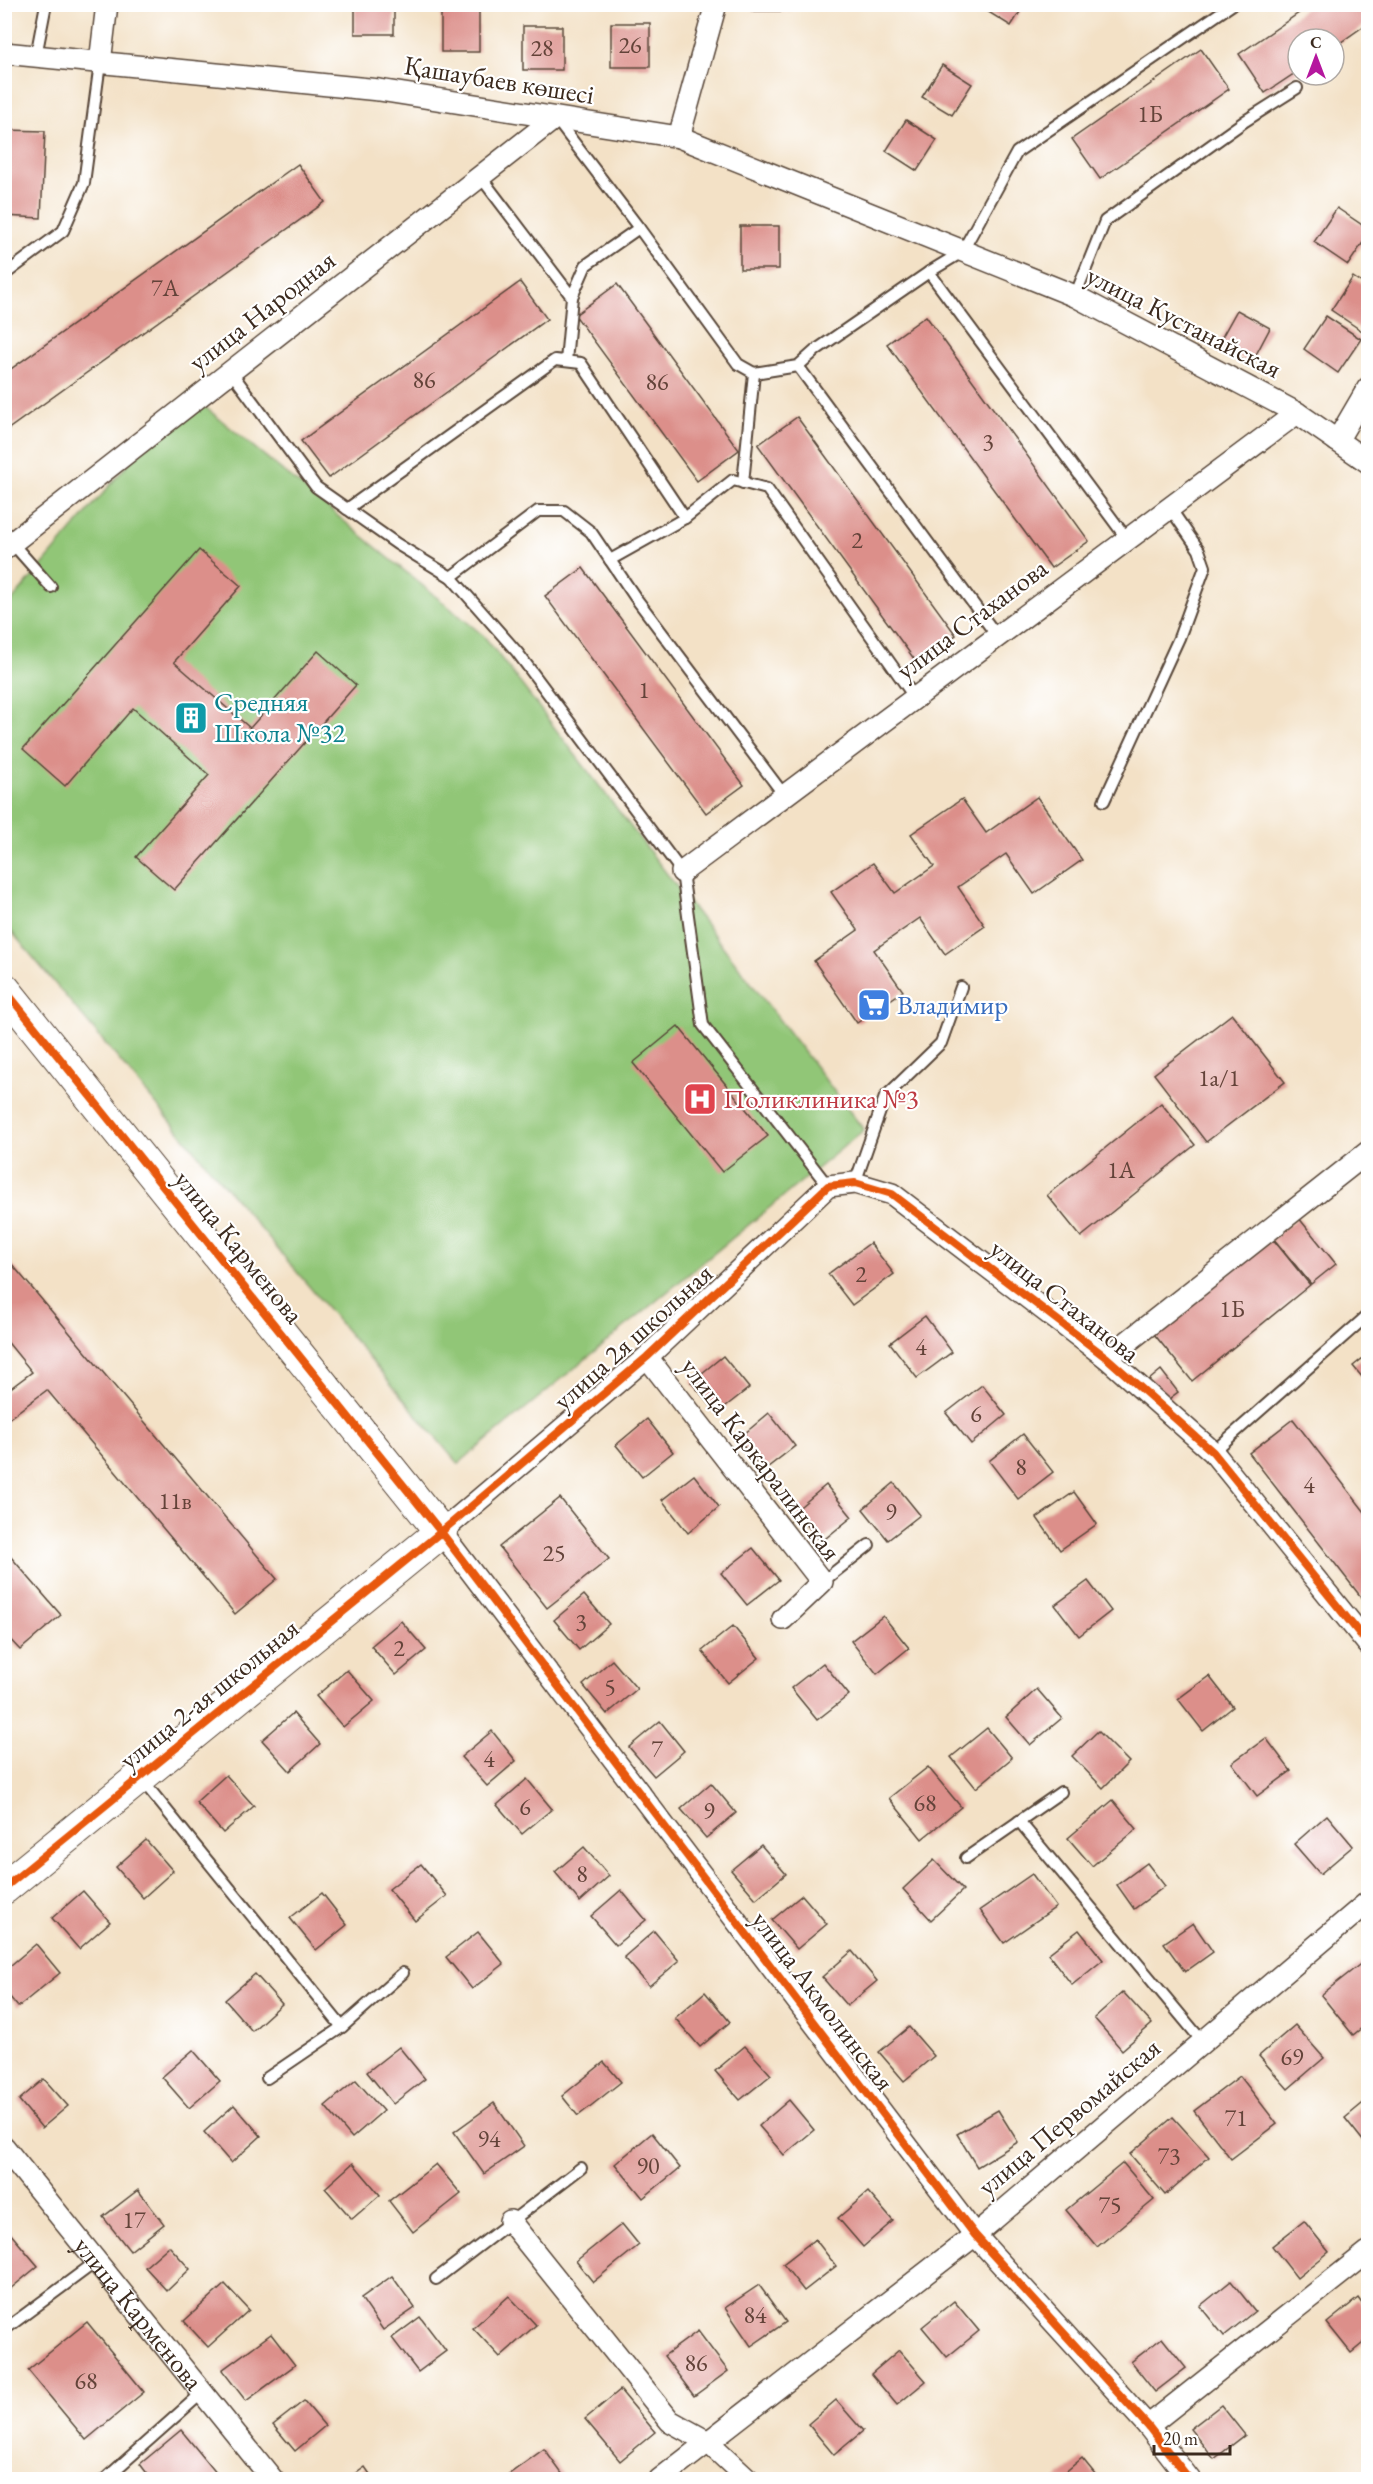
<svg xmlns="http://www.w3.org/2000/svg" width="1373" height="2484" viewBox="0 0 1373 2484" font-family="'EB Garamond',serif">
<rect width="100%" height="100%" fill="#fff"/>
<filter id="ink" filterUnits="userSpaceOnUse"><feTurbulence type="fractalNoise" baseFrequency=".0167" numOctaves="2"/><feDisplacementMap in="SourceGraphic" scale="12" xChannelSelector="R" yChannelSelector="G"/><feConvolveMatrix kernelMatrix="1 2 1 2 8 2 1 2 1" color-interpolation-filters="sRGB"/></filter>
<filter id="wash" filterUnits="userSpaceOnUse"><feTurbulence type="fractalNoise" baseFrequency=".008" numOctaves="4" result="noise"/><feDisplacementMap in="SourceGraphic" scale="24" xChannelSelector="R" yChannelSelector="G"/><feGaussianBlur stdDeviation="1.35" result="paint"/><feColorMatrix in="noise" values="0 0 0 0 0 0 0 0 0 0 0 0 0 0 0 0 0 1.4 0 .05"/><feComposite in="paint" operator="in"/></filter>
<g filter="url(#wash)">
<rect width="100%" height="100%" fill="#f3e1c6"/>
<polygon fill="#91c677" stroke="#66784a" stroke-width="1.5" points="188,393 484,636 864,1130 458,1464 5,924 5,609"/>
<g id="blocks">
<g fill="#dc8f8a">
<rect x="752" y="4" width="39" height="7"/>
<polygon points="984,4 1025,4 1011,26 982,8"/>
<polygon points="1312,4 1368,4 1368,23 1334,47 1334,39 1298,39 1298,71 1265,93 1239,54"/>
<rect x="355" y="5" width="39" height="29"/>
<rect x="441" y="8" width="38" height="44"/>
<rect x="611" y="23" width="39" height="44"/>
<rect x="523" y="26" width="39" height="44"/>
<polygon points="1201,49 1229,89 1100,179 1072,139"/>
<polygon points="942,65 972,84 952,115 922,97"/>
<polygon points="906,120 937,140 917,171 886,151"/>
<polygon points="4,130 45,131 41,218 4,216"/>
<polygon points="298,164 325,202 4,432 4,374"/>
<polygon points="1337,208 1368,229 1368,235 1348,265 1314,242"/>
<rect x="740" y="226" width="39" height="43"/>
<polygon points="1353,277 1368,287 1368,328 1365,333 1331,310"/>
<polygon points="520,282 547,319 329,478 301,441"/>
<polygon points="617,284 739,450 697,481 575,315"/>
<polygon points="1237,310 1270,328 1251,364 1217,346"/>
<polygon points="926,316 1089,541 1051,568 887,344"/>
<polygon points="1326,316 1361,339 1338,373 1304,349"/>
<polygon points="797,417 956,635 917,663 758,445"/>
<polygon points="199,550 241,586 174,662 250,728 318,651 356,685 174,890 136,857 209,775 133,708 65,786 23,749"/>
<polygon points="583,568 744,785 706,813 545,596"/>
<polygon points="1037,797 1082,860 1034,894 1006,854 958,887 985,926 945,954 920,918 874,950 903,991 857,1023 814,961 858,930 831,892 873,863 895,893 934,866 911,834 962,799 986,833"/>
<polygon points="1232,1014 1285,1082 1206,1142 1154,1074"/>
<polygon points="678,1026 768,1136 722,1172 633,1063"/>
<polygon points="1161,1103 1195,1145 1081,1237 1047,1195"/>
<polygon points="1298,1217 1336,1264 1311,1284 1273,1238"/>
<polygon points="1272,1238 1310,1285 1192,1381 1154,1334"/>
<polygon points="870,1243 894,1274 852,1305 828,1274"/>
<polygon points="5,1256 277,1579 235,1614 47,1390 4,1422 4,1393 32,1372 5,1339"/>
<polygon points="925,1316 952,1352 917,1378 890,1343"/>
<polygon points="1368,1354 1368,1384 1353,1366"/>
<polygon points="723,1356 749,1388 717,1413 691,1382"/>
<polygon points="1161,1370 1178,1392 1166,1401 1149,1380"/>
<polygon points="982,1385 1006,1415 971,1444 946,1413"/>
<polygon points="769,1413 795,1446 763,1471 738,1439"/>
<polygon points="647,1419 673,1452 642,1477 616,1445"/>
<polygon points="1293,1419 1368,1516 1368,1606 1249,1453"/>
<polygon points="1023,1434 1053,1472 1018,1499 989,1461"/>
<polygon points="694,1475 719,1507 688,1533 662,1500"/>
<polygon points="894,1483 920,1515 888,1540 863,1509"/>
<polygon points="826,1485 852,1517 821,1542 795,1511"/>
<polygon points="1074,1492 1097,1524 1060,1550 1037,1518"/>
<polygon points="560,1498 609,1559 547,1608 499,1547"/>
<polygon points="753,1548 779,1580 747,1605 721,1573"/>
<polygon points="4,1549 61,1615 20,1650 4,1633"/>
<polygon points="1088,1581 1111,1611 1079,1636 1055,1605"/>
<polygon points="584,1595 609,1624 579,1650 554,1620"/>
<polygon points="883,1616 909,1648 877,1674 851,1641"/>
<polygon points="401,1621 426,1650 396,1675 371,1646"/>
<polygon points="733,1626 759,1658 728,1683 702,1651"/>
<polygon points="612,1660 637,1689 607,1714 583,1685"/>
<polygon points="823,1663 849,1695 817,1720 791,1688"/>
<polygon points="347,1670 374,1701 343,1727 316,1696"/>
<polygon points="1209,1676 1233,1707 1203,1731 1178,1699"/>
<polygon points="1037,1689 1062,1718 1030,1745 1006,1717"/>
<polygon points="293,1713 320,1744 290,1771 262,1740"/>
<polygon points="660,1721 684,1751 654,1776 629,1747"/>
<polygon points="987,1728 1012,1758 976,1788 951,1757"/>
<polygon points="492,1731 516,1761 487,1786 461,1757"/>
<polygon points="1098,1731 1129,1762 1103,1788 1072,1756"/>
<polygon points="1266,1738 1291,1771 1257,1796 1232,1763"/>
<polygon points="928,1767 961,1807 922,1839 889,1798"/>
<polygon points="226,1775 254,1806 223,1833 196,1802"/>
<polygon points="527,1779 552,1809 522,1834 497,1805"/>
<polygon points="711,1783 736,1813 706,1838 681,1809"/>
<polygon points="1113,1800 1137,1829 1092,1866 1068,1838"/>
<polygon points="1327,1815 1353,1846 1320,1874 1294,1844"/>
<polygon points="146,1840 173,1871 143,1898 116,1867"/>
<polygon points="761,1845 786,1874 756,1899 731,1870"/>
<polygon points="584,1847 609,1876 580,1902 555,1872"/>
<polygon points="934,1860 963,1890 931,1920 903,1889"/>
<polygon points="1147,1863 1165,1886 1134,1909 1117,1885"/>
<polygon points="421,1864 447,1896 415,1921 389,1889"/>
<polygon points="1032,1874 1056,1907 1004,1943 980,1910"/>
<polygon points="621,1890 646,1920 616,1945 591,1916"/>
<polygon points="83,1891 110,1922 79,1949 52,1918"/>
<polygon points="322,1893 347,1925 316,1950 290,1918"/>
<polygon points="802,1895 827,1924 797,1949 772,1920"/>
<polygon points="1193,1923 1213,1952 1185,1972 1164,1943"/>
<polygon points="1079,1930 1103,1960 1072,1985 1048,1954"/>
<polygon points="654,1931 679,1961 649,1986 624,1957"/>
<polygon points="478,1932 504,1964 472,1989 446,1957"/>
<polygon points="36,1944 60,1973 18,2007 5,1991 5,1970"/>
<polygon points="852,1951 877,1981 847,2006 822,1977"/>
<polygon points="1368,1958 1368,2023 1353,2035 1321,1995"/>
<polygon points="255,1974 282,2004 252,2031 225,2000"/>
<polygon points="705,1992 730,2022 700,2047 675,2018"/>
<polygon points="1123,1992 1152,2024 1122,2050 1094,2018"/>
<polygon points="1295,2025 1324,2058 1288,2089 1259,2056"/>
<polygon points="909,2027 934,2056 904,2081 879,2052"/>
<polygon points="745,2046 771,2075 740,2100 715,2071"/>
<polygon points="399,2047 425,2079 393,2104 367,2072"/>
<polygon points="193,2050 220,2081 189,2108 162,2077"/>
<polygon points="604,2062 621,2082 578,2116 562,2096"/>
<polygon points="1240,2076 1277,2124 1231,2159 1194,2111"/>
<polygon points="44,2079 68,2106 42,2128 19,2100"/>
<polygon points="356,2080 383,2111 352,2138 325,2106"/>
<polygon points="1368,2099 1368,2147 1345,2118"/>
<polygon points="789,2100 814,2130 784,2155 759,2126"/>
<polygon points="494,2103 524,2146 484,2174 454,2132"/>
<polygon points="234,2105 261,2136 231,2163 204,2132"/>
<polygon points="998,2110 1018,2142 977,2167 957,2134"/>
<polygon points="1173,2117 1209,2157 1165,2195 1130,2154"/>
<polygon points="652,2133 680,2168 643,2198 615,2164"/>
<polygon points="353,2163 380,2195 352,2219 325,2188"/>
<polygon points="1123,2163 1154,2200 1097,2247 1066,2210"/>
<polygon points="436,2164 461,2194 413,2232 389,2201"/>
<polygon points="138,2190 164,2224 130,2251 103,2217"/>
<polygon points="868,2192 893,2221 863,2247 838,2218"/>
<polygon points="1304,2221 1329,2252 1297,2278 1272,2246"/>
<polygon points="622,2224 639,2245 593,2282 576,2261"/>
<polygon points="4,2226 38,2266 4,2294"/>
<polygon points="815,2239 836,2266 804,2291 783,2264"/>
<polygon points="169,2246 190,2269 167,2291 145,2267"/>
<polygon points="392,2276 415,2308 383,2330 361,2298"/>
<polygon points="1231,2281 1255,2311 1224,2336 1200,2306"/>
<polygon points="225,2284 249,2310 208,2347 184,2321"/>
<polygon points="759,2285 786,2322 751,2346 725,2308"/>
<polygon points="509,2296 536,2325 500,2357 473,2328"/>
<polygon points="1358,2298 1368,2312 1368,2339 1351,2353 1327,2323"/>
<polygon points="954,2301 979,2331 947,2357 922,2327"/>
<polygon points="420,2317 446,2351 418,2372 392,2338"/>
<polygon points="87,2322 144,2392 86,2440 28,2370"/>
<polygon points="698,2331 728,2371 694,2396 664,2356"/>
<polygon points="271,2334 295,2365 246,2401 222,2370"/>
<polygon points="1162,2338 1186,2368 1155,2392 1131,2362"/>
<polygon points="899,2350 926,2381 897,2405 871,2374"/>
<polygon points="620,2390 655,2432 620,2461 585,2419"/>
<polygon points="836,2400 863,2431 834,2455 808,2424"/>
<polygon points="304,2401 325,2426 295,2451 273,2425"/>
<polygon points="1221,2405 1245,2435 1214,2459 1190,2429"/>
<polygon points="181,2430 222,2480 152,2480 140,2464"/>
<polygon points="544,2449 563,2475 556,2480 512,2480 508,2475"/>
<polygon points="1082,2458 1100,2480 1056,2480"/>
<polygon points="365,2467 374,2480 347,2480"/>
</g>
</g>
</g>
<g filter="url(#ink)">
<use href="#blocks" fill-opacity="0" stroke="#574537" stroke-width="1.5"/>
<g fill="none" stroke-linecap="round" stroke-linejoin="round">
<g stroke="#574537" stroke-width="14">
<g id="lane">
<polyline points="36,56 46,4"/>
<polyline points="556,119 639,228 586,265 572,297"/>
<polyline points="480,176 572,297 566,361"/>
<polyline points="639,228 738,364 754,373 798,366 816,350 929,272 962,252 1017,152 1233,4"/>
<polyline points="929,272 1127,539"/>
<polyline points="4,275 63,231 84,183 100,63"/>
<polyline points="1075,296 1105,221 1245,121 1297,88"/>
<polyline points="798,366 997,636"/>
<polyline points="231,372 316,487 397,544 451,577 517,652 682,872 703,1025 828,1186"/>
<polyline points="743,483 754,373"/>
<polyline points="347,509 555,360 581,363 685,518 733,480 767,489 915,698"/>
<polyline points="12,543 51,587"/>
<polyline points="610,560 685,518"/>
<polyline points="451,577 538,511 564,511 591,532 635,597 784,795"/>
<polyline points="1104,801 1179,638 1205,567 1199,550 1170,508"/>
<polyline points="855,1183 885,1097 941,1043 961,987"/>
<polyline points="1213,1452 1368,1315"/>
<polyline points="822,1582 869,1545"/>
<polyline points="142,1780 342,2027 403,1973"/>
<polyline points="1019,1821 1202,2041"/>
<polyline points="966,1858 1061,1792"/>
<polyline points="267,2078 342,2027"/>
<polyline points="436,2279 581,2168"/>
<polyline points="4,2330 97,2261"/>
<polyline points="104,2480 203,2392"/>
</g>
</g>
<g stroke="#574537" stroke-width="24">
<g id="street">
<polyline points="4,53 379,90 679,137 1075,296 1297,413 1368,462"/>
<polyline points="100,63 107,4"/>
<polyline points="679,137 716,4"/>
<polyline points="1337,441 1368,388"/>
<polyline points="4,549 555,118"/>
<polyline points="682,872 1297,413"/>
<polyline points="647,1357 822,1582 783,1619"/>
<polyline points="1107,1358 1368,1152"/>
<path id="s1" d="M4,2147L273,2480"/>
<polyline points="510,2221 670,2421 708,2442 749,2480"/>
<polyline points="1148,2426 1368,2252"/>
<polyline points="659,2480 975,2235 1368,1902"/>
<polyline points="1190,2480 1148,2426 975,2235 441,1532 647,1357 828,1186 855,1183 892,1194 1107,1358 1213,1452 1368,1644"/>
</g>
</g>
<g stroke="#574537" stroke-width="34">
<polyline id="secondary" points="4,989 441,1532 4,1888"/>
</g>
<use href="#lane" stroke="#fff" stroke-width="10"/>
<use href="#street" stroke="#fff" stroke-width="21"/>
<use href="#secondary" stroke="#fff" stroke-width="32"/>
<g stroke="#fff" stroke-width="11">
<g id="cycleway">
<polyline points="4,989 441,1532 975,2235 1148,2426 1190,2480"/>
<polyline points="4,1888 441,1532 647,1357 828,1186 855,1183 892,1194 1107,1358 1213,1452 1368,1644"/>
</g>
</g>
<use href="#cycleway" stroke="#e8590c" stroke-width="8"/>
</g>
</g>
<defs>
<g id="building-square" transform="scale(1.725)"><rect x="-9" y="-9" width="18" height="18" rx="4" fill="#0f9aa8" stroke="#fff"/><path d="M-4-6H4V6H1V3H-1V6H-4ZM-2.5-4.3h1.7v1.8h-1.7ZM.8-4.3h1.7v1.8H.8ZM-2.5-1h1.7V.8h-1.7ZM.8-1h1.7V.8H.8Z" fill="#fff"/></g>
<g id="supermarket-square" transform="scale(1.725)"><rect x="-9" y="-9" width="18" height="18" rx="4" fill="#3f7fe0" stroke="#fff"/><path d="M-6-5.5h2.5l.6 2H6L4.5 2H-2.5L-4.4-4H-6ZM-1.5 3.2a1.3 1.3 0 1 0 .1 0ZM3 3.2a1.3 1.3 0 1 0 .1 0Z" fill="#fff"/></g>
<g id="hospital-square" transform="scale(1.725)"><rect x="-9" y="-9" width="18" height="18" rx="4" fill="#e0444e" stroke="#fff"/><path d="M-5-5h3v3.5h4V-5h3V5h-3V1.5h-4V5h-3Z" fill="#fff"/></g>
</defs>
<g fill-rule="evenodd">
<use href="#building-square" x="191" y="718"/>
<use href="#supermarket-square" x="874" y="1005"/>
<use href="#hospital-square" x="700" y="1099"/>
</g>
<g text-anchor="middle" stroke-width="4.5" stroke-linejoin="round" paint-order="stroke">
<g font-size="24" fill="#634339">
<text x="630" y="53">26</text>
<text x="542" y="56">28</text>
<text x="1150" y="122">1Б</text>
<text x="165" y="296">7А</text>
<text x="424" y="388">86</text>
<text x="657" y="390">86</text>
<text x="988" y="450">3</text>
<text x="857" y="548">2</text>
<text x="644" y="698">1</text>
<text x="1219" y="1086">1а/1</text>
<text x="1121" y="1178">1А</text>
<text x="861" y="1282">2</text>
<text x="1232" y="1317">1Б</text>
<text x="921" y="1355">4</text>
<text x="976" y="1422">6</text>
<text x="1021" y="1475">8</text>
<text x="1309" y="1493">4</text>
<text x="175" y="1509">11в</text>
<text x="891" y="1520">9</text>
<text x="554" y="1561">25</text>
<text x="581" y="1630">3</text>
<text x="399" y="1656">2</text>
<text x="610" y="1695">5</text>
<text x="657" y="1757">7</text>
<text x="489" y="1767">4</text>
<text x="925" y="1811">68</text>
<text x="525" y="1815">6</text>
<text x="709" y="1819">9</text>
<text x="582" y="1882">8</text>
<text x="1292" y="2065">69</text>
<text x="1236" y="2126">71</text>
<text x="489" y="2147">94</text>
<text x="1169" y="2164">73</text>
<text x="648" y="2174">90</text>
<text x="1110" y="2213">75</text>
<text x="134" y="2228">17</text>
<text x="755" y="2323">84</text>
<text x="696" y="2371">86</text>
<text x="86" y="2389">68</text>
</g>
<g font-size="27" fill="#3b2a1e" stroke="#fff">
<text transform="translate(499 80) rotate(9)" y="9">Қашаубаев көшесі</text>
<text transform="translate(262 311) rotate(-38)" y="9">улица Народная</text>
<text transform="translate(1184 322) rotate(27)" y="9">улица Кустанайская</text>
<text transform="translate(972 619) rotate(-37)" y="9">улица Стаханова</text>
<text transform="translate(239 1247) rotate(51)" y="9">улица Карменова</text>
<text transform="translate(1065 1301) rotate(38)" y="9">улица Стаханова</text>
<text transform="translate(633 1337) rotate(-42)" y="9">улица 2я школьная</text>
<text transform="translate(761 1459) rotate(53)" y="9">улица Каркаралинская</text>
<text transform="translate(209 1694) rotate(-39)" y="9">улица 2-ая школьная</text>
<text transform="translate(823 2001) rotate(53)" y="9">улица Акмолинская</text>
<text transform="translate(1069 2117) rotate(-40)" y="9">улица Первомайская</text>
<text dy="9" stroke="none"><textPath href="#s1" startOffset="214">улица Карменова</textPath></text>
</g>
<g font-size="27" fill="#0d838f" stroke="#fff" text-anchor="start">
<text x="214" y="711">Средняя<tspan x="214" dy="31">Школа №32</tspan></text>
</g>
<g font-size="27" fill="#366cbe" stroke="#fff" text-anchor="start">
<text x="897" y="1014">Владимир</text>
</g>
<g font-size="27" fill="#be3a42" stroke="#fff" text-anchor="start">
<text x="723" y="1108">Поликлиника №3</text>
</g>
</g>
<rect width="1373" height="2484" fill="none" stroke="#fff" stroke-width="24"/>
<g transform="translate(1316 57)"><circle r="28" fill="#ffffff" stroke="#b1aaa5" stroke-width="1.5"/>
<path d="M0-4.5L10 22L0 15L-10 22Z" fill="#b5179e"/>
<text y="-9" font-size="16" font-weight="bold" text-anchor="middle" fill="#3b2a1e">С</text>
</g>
<path d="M1154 2445v9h76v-9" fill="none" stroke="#3b2a1e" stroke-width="3"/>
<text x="1163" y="2445" font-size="18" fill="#3b2a1e" stroke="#ffffff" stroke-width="4.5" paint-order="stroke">20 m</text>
</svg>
